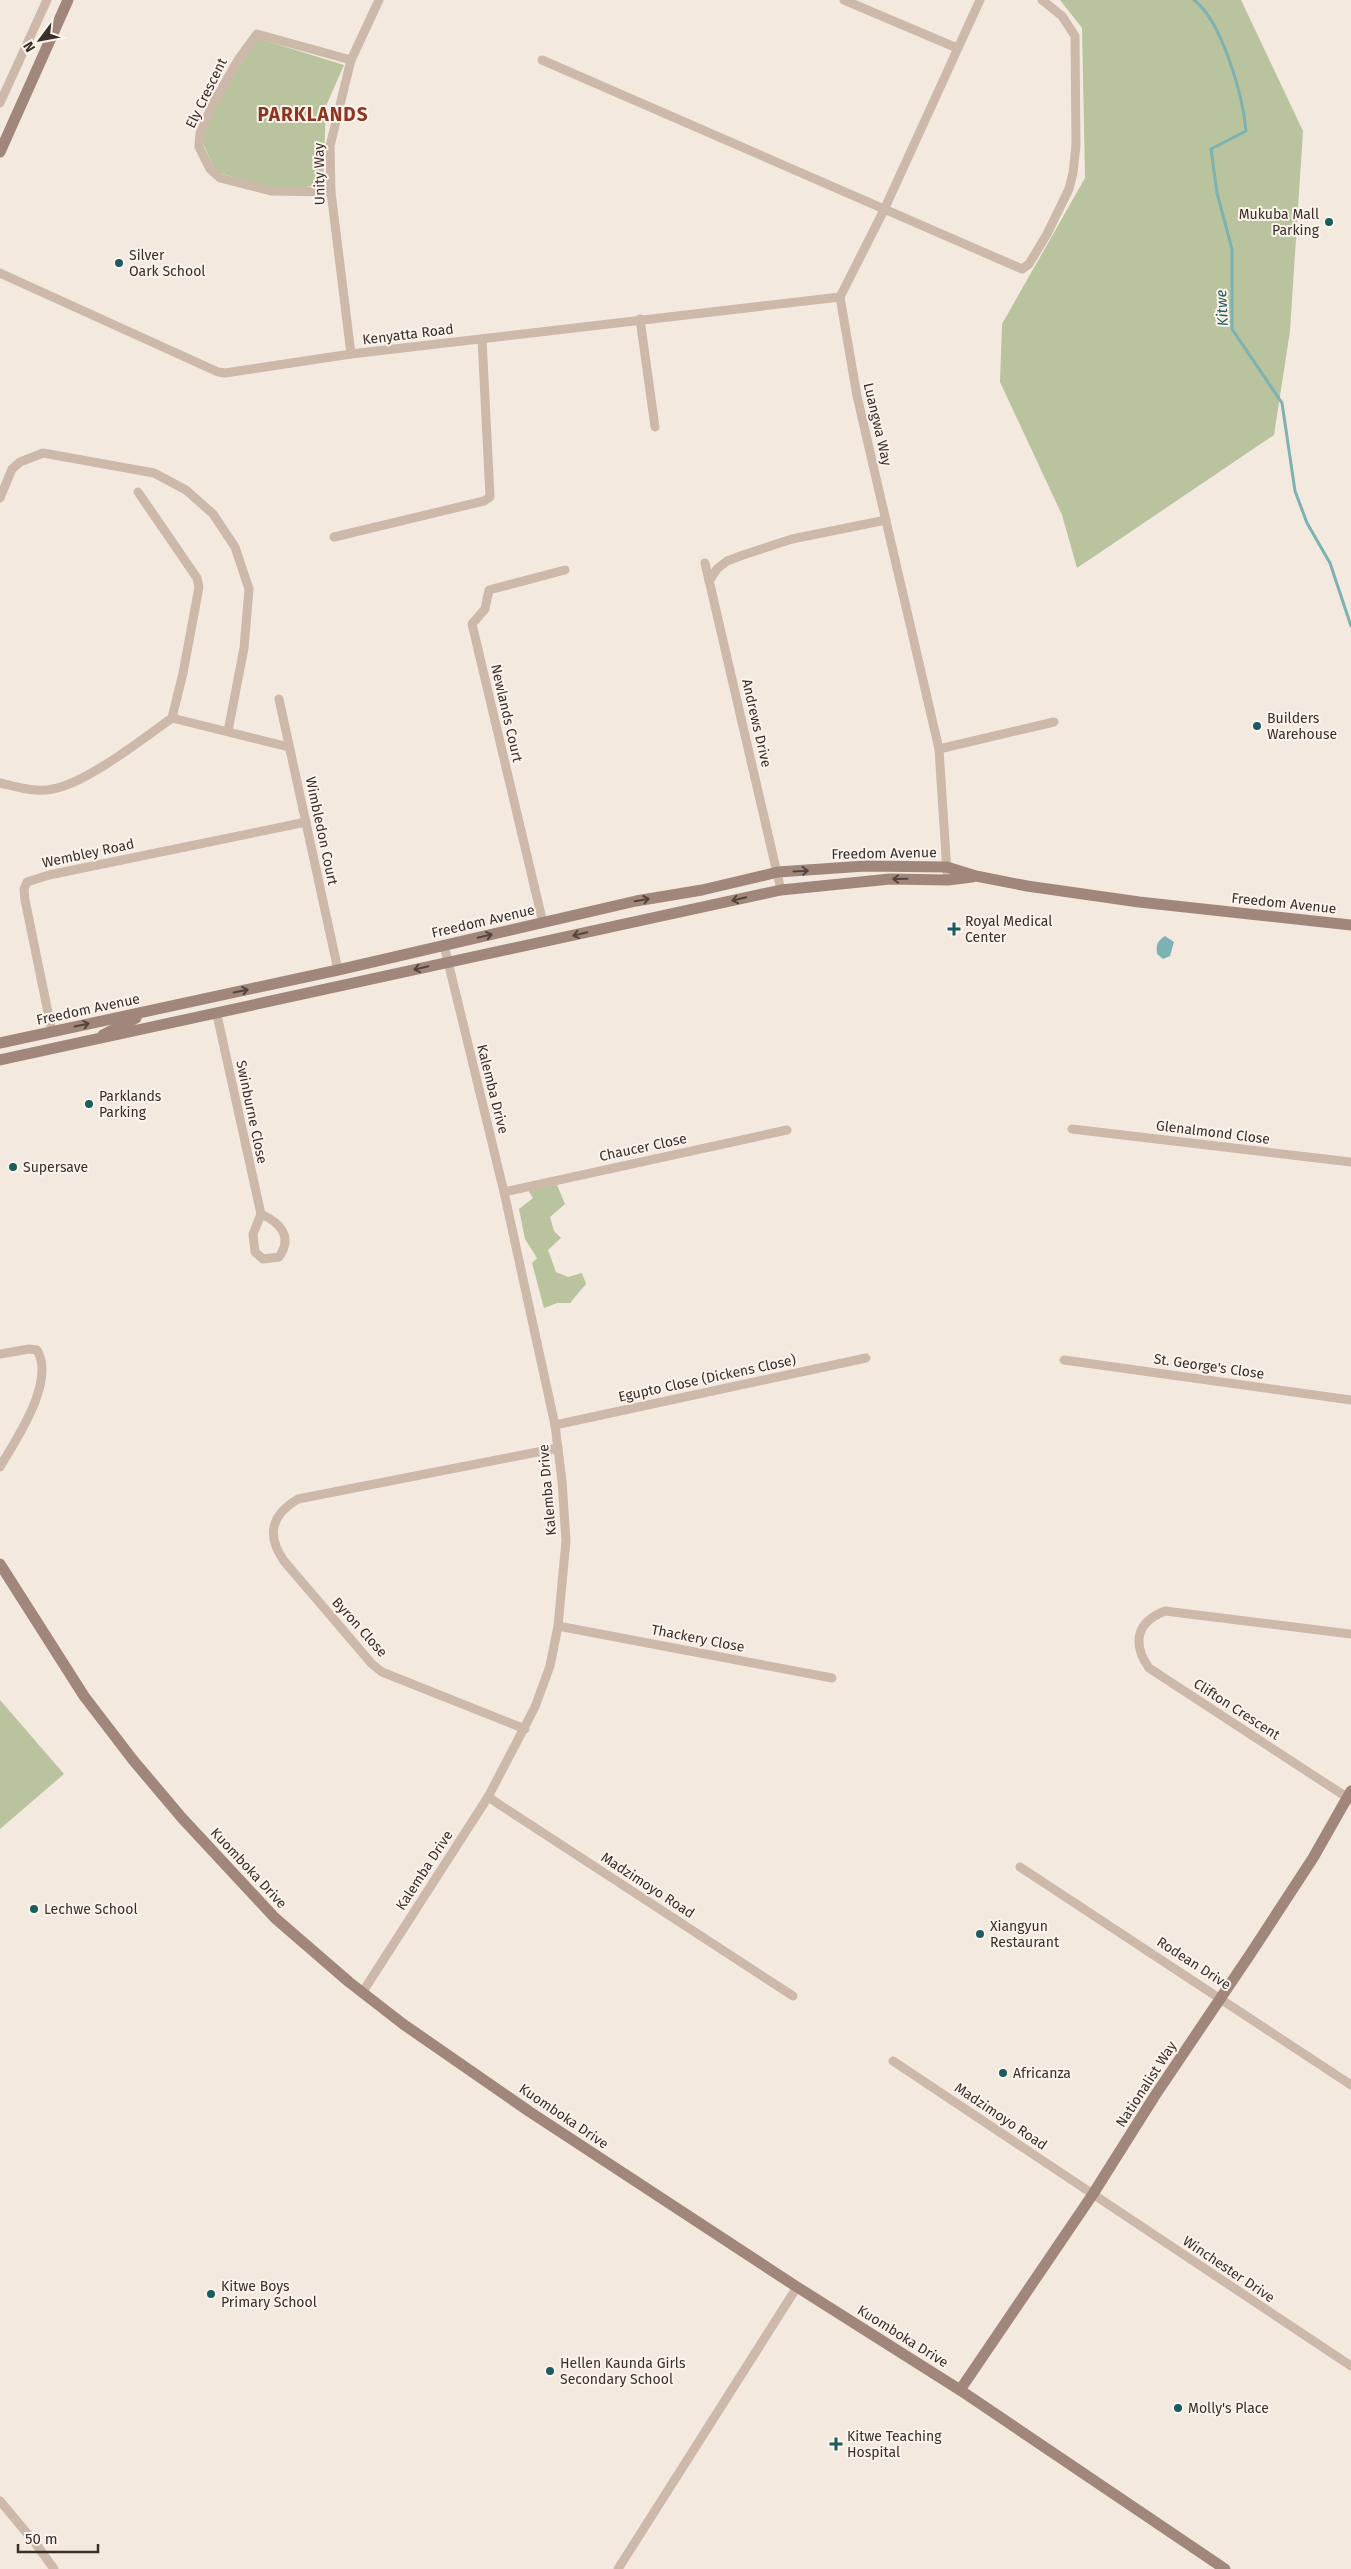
<svg xmlns="http://www.w3.org/2000/svg" width="1351" height="2569" viewBox="0 0 1351 2569" font-family="'Fira Sans',sans-serif">
<rect width="100%" height="100%" fill="#f4e9df"/>
<g fill="#b9c49e">
<polygon points="1060,0 1241,0 1303,131 1290,331 1274,435 1077,568 1062,515 1000,382 1002,324 1085,178 1082,28"/>
<polygon points="257,38 344,65 326,106 323,185 279,190 216,172 201,139 215,106"/>
<polygon points="557,1185 565,1204 550,1217 554,1231 561,1238 548,1250 556,1272 568,1277 582,1273 586,1284 570,1303 557,1303 544,1308 532,1263 537,1258 525,1239 519,1209 533,1198 528,1190"/>
<polygon points="0,1700 64,1774 0,1829"/>
</g>
<path fill="#7cb2b2" d="M1165,936L1174,942L1170,956L1163,959L1157,954C1156,945 1157,941 1165,936Z"/>
<g fill="none" stroke-linecap="round" stroke-linejoin="round">
<path stroke="#7cb2b2" stroke-width="3" d="M1194,0C1222,21 1243,96 1246,131L1211,149L1217,193L1232,249V329L1282,403L1295,491L1307,523L1330,563L1351,626"/>
<g stroke="#cdb9aa" stroke-width="9">
<polyline points="844,0 957,48"/>
<polyline points="542,60 1022,269 1029,264 1047,234 1069,189 1073,173 1076,145 1075,36 1062,16 1042,0"/>
<polyline points="0,103 47,0"/>
<polyline points="331,192 271,191 220,178 210,169 199,147 200,133 213,104 238,60 257,34 351,60"/>
<polyline points="0,273 218,372 225,373 351,354 840,297"/>
<polyline points="640,319 655,427"/>
<polyline points="351,354 331,192 330,146 351,60 379,0"/>
<polyline points="0,498 12,469 20,462 43,453 154,473 186,490 213,514 235,547 249,589 244,648 228,731"/>
<polyline points="334,537 484,501 490,497 482,339"/>
<polyline points="705,563 781,890"/>
<polyline points="709,581 717,569 727,561 743,555 792,539 886,520"/>
<polyline points="279,699 338,970"/>
<polyline points="172,718 289,747"/>
<polyline points="939,749 1054,722"/>
<path d="M0,783C17,787 36,793 53,789C87,783 142,739 172,718L183,673L199,587L197,578L138,492"/>
<polyline points="947,872 939,749 857,396 840,297 884,210 980,0"/>
<polyline points="543,923 472,624 485,609 489,590 565,570"/>
<polyline points="217,1015 261,1214"/>
<polyline points="52,1032 25,900 24,889 27,882 49,875 306,822"/>
<polyline points="1072,1129 1351,1162"/>
<polyline points="504,1192 787,1130"/>
<path d="M261,1214C281,1223 293,1237 279,1257L263,1259L255,1252L253,1234Z"/>
<path d="M0,1354L29,1349L37,1350C56,1382 16,1439 0,1467"/>
<polyline points="1064,1360 1351,1400"/>
<polyline points="555,1425 866,1358"/>
<polyline points="558,1626 832,1678"/>
<path d="M525,1729L382,1672L372,1664L284,1561C266,1535 271,1515 298,1499L558,1448"/>
<polyline points="488,1797 793,1996"/>
<path d="M1351,1800L1149,1668C1132,1644 1136,1622 1165,1611L1351,1634"/>
<polyline points="1020,1867 1351,2085"/>
<polyline points="362,1993 488,1797 535,1707 550,1666 558,1626 566,1541 562,1481 555,1425 504,1192 444,945"/>
<polyline points="893,2061 1351,2366"/>
<polyline points="0,2501 36,2544 54,2569"/>
<polyline points="618,2569 797,2287"/>
</g>
<g stroke="#a1877b" stroke-width="11">
<polyline points="0,152 68,0"/>
<polyline points="103,1035 136,1018"/>
<polyline points="0,1043 338,970 636,901 702,890 778,872 865,866 947,867 976,876 1027,886 1139,902 1351,925"/>
<polyline points="0,1060 781,890 890,879 948,880 972,877"/>
<polyline points="0,1564 84,1696 133,1760 182,1818 275,1918 349,1982 403,2024 530,2112 797,2287 960,2390 1225,2569"/>
<polyline points="960,2390 1093,2194 1154,2097 1251,1953 1313,1858 1351,1791"/>
</g>
</g>
<defs><path id="oneway-shaft" d="M-6 0H5M1.5-3L5.5 0L1.5 3" fill="none" stroke-width="1.6" stroke-linecap="round" stroke-linejoin="round" transform="scale(1.25)"/></defs>
<g stroke="#54443e">
<use href="#oneway-shaft" transform="translate(801 871) rotate(-3)"/>
<use href="#oneway-shaft" transform="translate(900 879) rotate(179)"/>
<use href="#oneway-shaft" transform="translate(739 899) rotate(166)"/>
<use href="#oneway-shaft" transform="translate(642 900) rotate(-9)"/>
<use href="#oneway-shaft" transform="translate(580 934) rotate(167)"/>
<use href="#oneway-shaft" transform="translate(485 936) rotate(-13)"/>
<use href="#oneway-shaft" transform="translate(421 968) rotate(167)"/>
<use href="#oneway-shaft" transform="translate(241 991) rotate(-12)"/>
<use href="#oneway-shaft" transform="translate(82 1025) rotate(-12)"/>
</g>
<g fill="#1d5c5e" stroke="#fbf3ec" stroke-width="2">
<circle cx="1329" cy="222" r="5"/>
<circle cx="119" cy="263" r="5"/>
<circle cx="1257" cy="726" r="5"/>
<path d="M951.5 921.5h5v5h5v5h-5v5h-5v-5h-5v-5h5z"/>
<circle cx="89" cy="1104" r="5"/>
<circle cx="13" cy="1167" r="5"/>
<circle cx="34" cy="1909" r="5"/>
<circle cx="980" cy="1934" r="5"/>
<circle cx="1003" cy="2073" r="5"/>
<circle cx="211" cy="2294" r="5"/>
<circle cx="550" cy="2371" r="5"/>
<circle cx="1178" cy="2408" r="5"/>
<path d="M833.5 2436.5h5v5h5v5h-5v5h-5v-5h-5v-5h5z"/>
</g>
<g text-anchor="middle" stroke-width="4" stroke-linejoin="round" paint-order="stroke">
<g font-size="14" fill="#3a2e2a" stroke="#fbf3ec">
<text transform="translate(206 93) rotate(-64)" y="5">Ely Crescent</text>
<text transform="translate(319 174) rotate(-91)" y="5">Unity Way</text>
<text transform="translate(408 334) rotate(-7)" y="5">Kenyatta Road</text>
<text transform="translate(878 424) rotate(77)" y="5">Luangwa Way</text>
<text transform="translate(507 713) rotate(77)" y="5">Newlands Court</text>
<text transform="translate(757 723) rotate(77)" y="5">Andrews Drive</text>
<text transform="translate(322 831) rotate(78)" y="5">Wimbledon Court</text>
<text transform="translate(88 853) rotate(-12)" y="5">Wembley Road</text>
<text transform="translate(884 853) rotate(-1)" y="5">Freedom Avenue</text>
<text transform="translate(1284 903) rotate(6)" y="5">Freedom Avenue</text>
<text transform="translate(483 921) rotate(-13)" y="5">Freedom Avenue</text>
<text transform="translate(88 1009) rotate(-12)" y="5">Freedom Avenue</text>
<text transform="translate(493 1089) rotate(76)" y="5">Kalemba Drive</text>
<text transform="translate(252 1112) rotate(78)" y="5">Swinburne Close</text>
<text transform="translate(1213 1132) rotate(7)" y="5">Glenalmond Close</text>
<text transform="translate(643 1147) rotate(-12)" y="5">Chaucer Close</text>
<text transform="translate(1209 1366) rotate(8)" y="5">St. George's Close</text>
<text transform="translate(707 1378) rotate(-12)" y="5">Egupto Close (Dickens Close)</text>
<text transform="translate(547 1490) rotate(-95)" y="5">Kalemba Drive</text>
<text transform="translate(360 1627) rotate(48)" y="5">Byron Close</text>
<text transform="translate(698 1638) rotate(11)" y="5">Thackery Close</text>
<text transform="translate(1237 1709) rotate(33)" y="5">Clifton Crescent</text>
<text transform="translate(249 1868) rotate(47)" y="5">Kuomboka Drive</text>
<text transform="translate(424 1870) rotate(-57)" y="5">Kalemba Drive</text>
<text transform="translate(648 1885) rotate(33)" y="5">Madzimoyo Road</text>
<text transform="translate(1194 1963) rotate(33)" y="5">Rodean Drive</text>
<text transform="translate(1146 2084) rotate(-57)" y="5">Nationalist Way</text>
<text transform="translate(564 2116) rotate(34)" y="5">Kuomboka Drive</text>
<text transform="translate(1001 2116) rotate(34)" y="5">Madzimoyo Road</text>
<text transform="translate(1229 2269) rotate(34)" y="5">Winchester Drive</text>
<text transform="translate(903 2336) rotate(32)" y="5">Kuomboka Drive</text>
</g>
<g font-size="14" fill="#3a2e2a" stroke="#fbf3ec" text-anchor="start">
<text x="1319" y="219" text-anchor="end">Mukuba Mall<tspan x="1319" dy="16">Parking</tspan></text>
<text x="129" y="260">Silver<tspan x="129" dy="16">Oark School</tspan></text>
<text x="1267" y="723">Builders<tspan x="1267" dy="16">Warehouse</tspan></text>
<text x="965" y="926">Royal Medical<tspan x="965" dy="16">Center</tspan></text>
<text x="99" y="1101">Parklands<tspan x="99" dy="16">Parking</tspan></text>
<text x="23" y="1172">Supersave</text>
<text x="44" y="1914">Lechwe School</text>
<text x="990" y="1931">Xiangyun<tspan x="990" dy="16">Restaurant</tspan></text>
<text x="1013" y="2078">Africanza</text>
<text x="221" y="2291">Kitwe Boys<tspan x="221" dy="16">Primary School</tspan></text>
<text x="560" y="2368">Hellen Kaunda Girls<tspan x="560" dy="16">Secondary School</tspan></text>
<text x="1188" y="2413">Molly's Place</text>
<text x="847" y="2441">Kitwe Teaching<tspan x="847" dy="16">Hospital</tspan></text>
</g>
<g font-size="15" font-style="italic" fill="#1d5c5e" stroke="#fbf3ec">
<text transform="translate(1222 308) rotate(-93)" y="5">Kitwe</text>
</g>
<g font-size="19" font-weight="bold" letter-spacing="1" fill="#8d351f" stroke="#fbf3ec">
<text x="313" y="121">PARKLANDS</text>
</g>
</g>
<g transform="translate(40 40) rotate(238)" stroke="#fbf3ec" stroke-width="4" paint-order="stroke">
<path d="M0-4L9 19L0 12L-9 19Z" fill="#3a2e2a"/>
<text y="-8" font-size="14" font-weight="bold" text-anchor="middle" fill="#3a2e2a">N</text>
</g>
<path d="M18 2544v8h80v-8" fill="none" stroke="#3a2e2a" stroke-width="2.5"/>
<text x="25" y="2544" font-size="15" fill="#3a2e2a" stroke="#fbf3ec" stroke-width="4" paint-order="stroke">50 m</text>
</svg>
